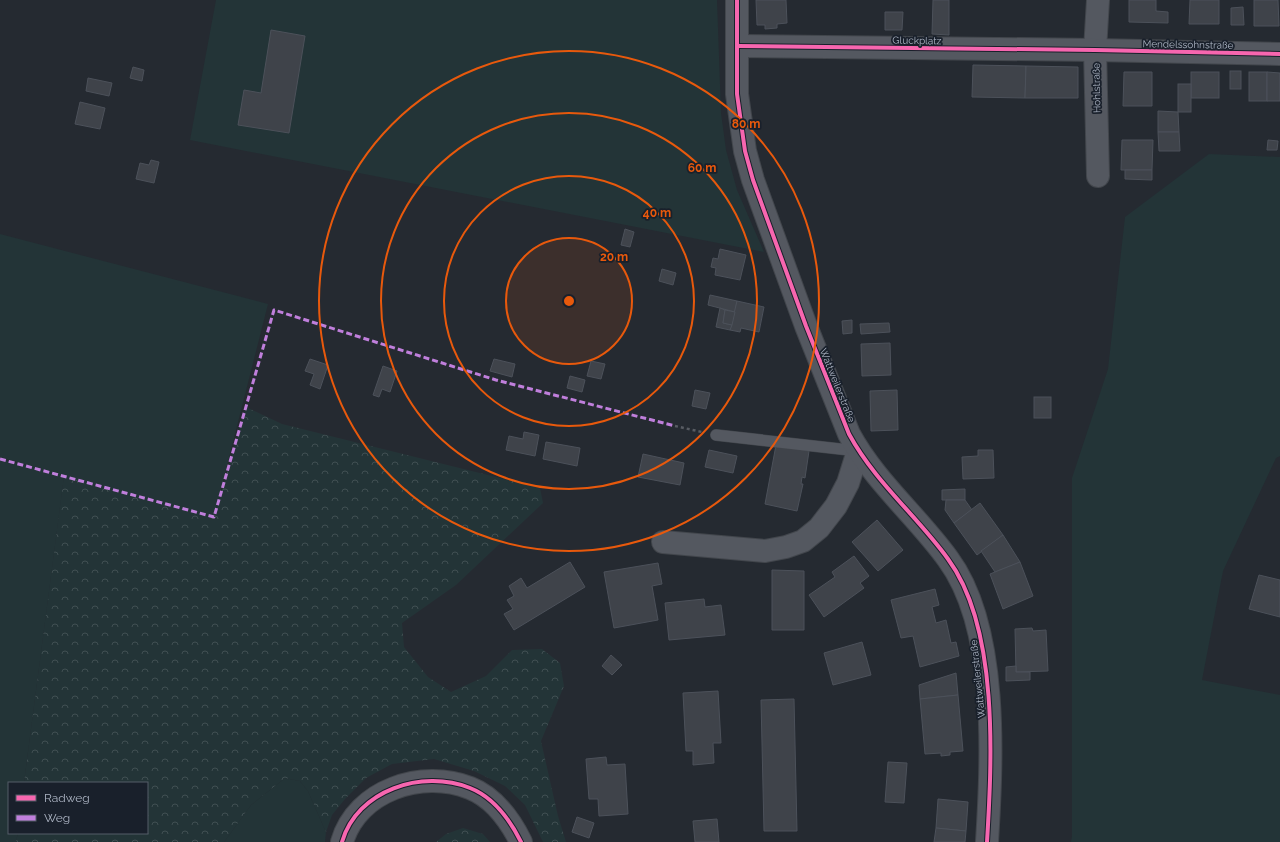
<svg xmlns="http://www.w3.org/2000/svg" width="1280" height="842" viewBox="0 0 1280 842" font-family="Raleway,sans-serif">
<defs>
<pattern id="forest-crowns" width="20" height="18" patternUnits="userSpaceOnUse"><rect width="20" height="18" fill="#233437"/><path d="M2 6a3 3 0 1 1 6 0M12 15a3 3 0 1 1 6 0" fill="none" stroke="#404f52"/></pattern>
</defs>
<rect width="100%" height="100%" fill="#252a31"/>
<g fill="#233437">
<polygon points="216,0 717,0 721,113 726,150 737,190 764,252 190,140"/>
<polygon points="1209,154 1280,157 1280,456 1276,458 1223,571 1202,680 1280,695 1280,842 1071,842 1072,836 1072,478 1108,369 1125,217"/>
<polygon points="0,234 268,304 214,517 64,477 24,783 9,783 9,833 18,833 16,842 0,842 0,459 37,468 0,457"/>
<polygon points="285,778 300,781 308,791 326,832 325,842 224,842 251,805"/>
</g>
<g fill="url(#forest-crowns)">
<polygon points="246,407 282,424 540,488 543,503 456,585 402,623 404,647 428,677 451,692 486,676 512,650 542,649 560,663 564,686 541,741 558,816 566,842 543,842 525,805 505,786 474,771 434,759 392,764 366,778 345,799 332,815 326,832 308,791 300,781 285,778 251,805 224,842 16,842 18,833 147,833 147,783 24,783 64,476 214,517"/>
<polygon points="463,828 483,834 490,842 436,842 446,834"/>
</g>
<g fill="#3f434a" stroke="#4c515a">
<polygon points="756,0 786,0 787,23 777,24 777,28 765,29 765,25 757,25"/>
<polygon points="933,0 949,0 949,35 932,34"/>
<polygon points="1129,0 1156,0 1156,11 1168,12 1168,23 1129,22"/>
<polygon points="1190,0 1219,0 1219,24 1189,24"/>
<polygon points="1254,0 1278,0 1279,26 1254,26"/>
<polygon points="1243,7 1244,25 1231,25 1231,8"/>
<polygon points="885,12 903,12 902,30 885,30"/>
<polygon points="271,30 305,36 289,133 238,125 244,90 261,93"/>
<polygon points="973,65 1026,66 1025,98 972,97"/>
<polygon points="1026,66 1078,67 1078,98 1025,98"/>
<polygon points="133,67 144,70 142,81 130,78"/>
<rect x="1230" y="71" width="11" height="18"/>
<polygon points="1124,72 1152,72 1152,106 1123,106"/>
<rect x="1191" y="72" width="28" height="26"/>
<rect x="1249" y="72" width="18" height="29"/>
<polygon points="1267,72 1280,73 1280,101 1267,101"/>
<polygon points="88,78 112,83 109,96 86,91"/>
<rect x="1178" y="84" width="13" height="28"/>
<polygon points="80,102 105,108 100,129 75,124"/>
<polygon points="1158,111 1178,112 1179,132 1158,132"/>
<polygon points="1158,132 1179,132 1180,151 1159,151"/>
<polygon points="1122,140 1153,140 1152,170 1121,170"/>
<polygon points="1268,140 1278,141 1277,150 1267,150"/>
<polygon points="151,160 159,162 154,183 136,179 140,163 149,165"/>
<polygon points="1125,170 1152,170 1152,180 1125,179"/>
<polygon points="625,229 634,232 630,247 621,245"/>
<polygon points="720,249 746,255 740,280 715,275 716,268 711,267 713,258 718,259"/>
<polygon points="662,269 676,273 673,285 659,281"/>
<polygon points="710,295 737,301 735,312 708,305"/>
<polygon points="737,301 764,307 759,332 741,328 740,332 730,330"/>
<polygon points="720,308 725,310 723,323 732,325 730,330 716,327"/>
<polygon points="725,310 735,312 732,325 723,323"/>
<polygon points="852,320 852,333 843,334 842,321"/>
<polygon points="889,323 890,332 861,334 860,324"/>
<polygon points="890,343 891,375 862,376 861,344"/>
<polygon points="310,359 328,365 320,389 310,385 314,374 305,371"/>
<polygon points="494,359 515,364 512,377 490,371"/>
<polygon points="591,361 605,364 601,379 587,376"/>
<polygon points="383,366 397,371 390,392 382,389 379,397 373,395"/>
<polygon points="570,376 585,380 582,392 567,388"/>
<polygon points="695,390 710,393 706,409 692,406"/>
<polygon points="897,390 898,430 871,431 870,391"/>
<rect x="1034" y="397" width="17" height="21"/>
<polygon points="524,432 539,435 535,456 506,450 509,436 523,439"/>
<polygon points="546,442 580,448 577,466 543,459"/>
<polygon points="776,445 809,451 805,478 802,477 801,484 803,484 797,511 765,504"/>
<polygon points="709,450 737,456 733,473 705,467"/>
<polygon points="978,450 993,450 994,478 963,479 962,457 978,456"/>
<polygon points="643,454 684,463 680,485 638,477"/>
<polygon points="965,489 965,500 942,500 942,490"/>
<polygon points="946,500 965,500 972,510 954,523 945,510"/>
<polygon points="980,503 1003,535 977,555 954,523"/>
<polygon points="877,520 903,550 878,571 852,542"/>
<polygon points="1003,535 1020,562 995,572 981,551"/>
<polygon points="854,556 869,576 860,583 864,588 824,617 809,595 835,577 832,572"/>
<polygon points="570,562 585,587 514,630 504,614 513,609 507,600 514,596 509,586 521,578 527,588"/>
<polygon points="1020,562 1033,596 1003,609 990,574"/>
<polygon points="658,563 662,584 652,586 658,620 614,628 604,572"/>
<polygon points="772,570 804,571 804,630 772,630"/>
<polygon points="1259,575 1280,580 1280,617 1249,609"/>
<polygon points="935,589 939,605 932,607 936,623 946,620 951,643 956,642 959,656 920,667 913,636 901,638 891,600"/>
<polygon points="704,599 705,607 721,605 725,635 669,640 665,603"/>
<polygon points="1032,628 1033,631 1046,630 1048,671 1016,672 1015,629"/>
<polygon points="862,642 871,675 833,685 824,653"/>
<polygon points="611,655 622,665 612,675 602,666"/>
<polygon points="1016,666 1016,672 1030,672 1030,680 1006,681 1006,667"/>
<polygon points="956,673 958,695 920,699 919,685"/>
<polygon points="718,691 721,743 713,743 714,763 693,765 693,751 686,751 683,693"/>
<polygon points="958,695 963,751 950,752 950,755 941,756 941,753 925,754 920,699"/>
<polygon points="794,699 797,831 764,831 761,700"/>
<polygon points="606,757 607,765 625,764 628,814 599,816 598,799 589,799 586,759"/>
<polygon points="888,762 907,763 904,803 885,802"/>
<polygon points="938,799 968,802 966,831 936,828"/>
<polygon points="577,817 594,823 589,838 572,832"/>
<polygon points="717,819 719,842 695,842 693,821"/>
<polygon points="936,828 966,831 965,842 934,842"/>
</g>
<g fill="none" stroke-linecap="round" stroke-linejoin="round">
<g stroke="#42464c" stroke-width="12">
<polyline id="service" points="716,435 858,451"/>
</g>
<g stroke="#42464c" stroke-width="24">
<g id="minor">
<polyline points="1098,0 1095,50 1098,176"/>
<polyline points="738,46 1095,50 1280,54"/>
<polyline points="663,542 765,551 786,547 803,541 819,528 836,506 848,483 858,451"/>
</g>
</g>
<g stroke="#42464c" stroke-width="24">
<g id="tertiary">
<path d="M737,0V94L745,151L753,180L806,326L849,434C875,482 917,516 948,559C999,628 992,760 987,842"/>
<path d="M342,842C357,790 422,769 470,788C493,797 510,820 521,842"/>
</g>
</g>
<polyline stroke="#585c63" stroke-width="2.5" stroke-dasharray="3 3" stroke-linecap="butt" points="675,426 702,432"/>
<use href="#service" stroke="#545860" stroke-width="11"/>
<use href="#minor" stroke="#545860" stroke-width="22"/>
<use href="#tertiary" stroke="#545860" stroke-width="22"/>
<polyline stroke="#c07fdc" stroke-width="3" stroke-dasharray="6 3" stroke-linecap="butt" points="0,459 214,517 274,310 496,380 675,426"/>
<g stroke="#19202b" stroke-width="6">
<g id="cycleway">
<path d="M737,0V94L745,151L753,180L806,326L849,434C875,482 917,516 948,559C999,628 992,760 987,842"/>
<polyline points="738,46 1095,50 1280,54"/>
<path d="M342,842C357,790 422,769 470,788C493,797 510,820 521,842"/>
</g>
</g>
<use href="#cycleway" stroke="#f766af" stroke-width="4"/>
</g>
<circle cx="569" cy="301" r="63" fill="#e8590c" fill-opacity=".12"/>
<g fill="none" stroke="#e8590c" stroke-width="2">
<circle cx="569" cy="301" r="63"/>
<circle cx="569" cy="301" r="125"/>
<circle cx="569" cy="301" r="188"/>
<circle cx="569" cy="301" r="250"/>
</g>
<g text-anchor="middle" stroke-width="3.5" stroke-linejoin="round" paint-order="stroke">
<g font-size="10" fill="#adb5c4" stroke="#19202b">
<text transform="translate(917 40) rotate(1)" y="4">Gluckplatz</text>
<text transform="translate(1188 44) rotate(1)" y="4">Mendelssohnstraße</text>
<text transform="translate(1096 88) rotate(-91)" y="4">Hohlstraße</text>
<text transform="translate(838 385) rotate(68)" y="4">Wattweilerstraße</text>
<text transform="translate(977 679) rotate(-96)" y="4">Wattweilerstraße</text>
</g>
</g>
<circle cx="569" cy="301" r="6" fill="#e8590c" stroke="#19202b" stroke-width="2"/>
<g font-size="12" text-anchor="middle" font-weight="bold" fill="#e8590c" stroke="#19202b" stroke-width="3.5" stroke-linejoin="round" paint-order="stroke">
<text x="746" y="128">80 m</text>
<text x="702" y="172">60 m</text>
<text x="657" y="217">40 m</text>
<text x="614" y="261">20 m</text>
</g>
<rect x="8" y="782" width="140" height="52" fill="#19202b" stroke="#545c68"/>
<rect x="16" y="795" width="20" height="6" fill="#f766af" stroke="#545c68"/>
<text x="44" y="802" font-size="12" fill="#adb5c4">Radweg</text>
<rect x="16" y="815" width="20" height="6" fill="#c07fdc" stroke="#545c68"/>
<text x="44" y="822" font-size="12" fill="#adb5c4">Weg</text>
</svg>
